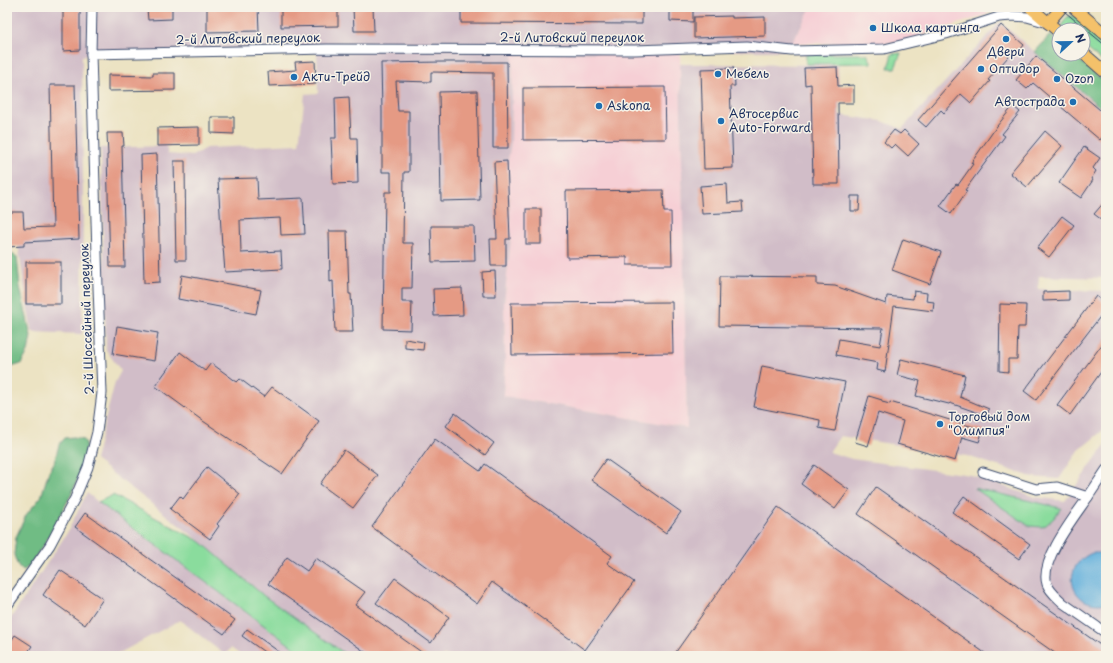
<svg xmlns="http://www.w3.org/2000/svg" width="1113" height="663" viewBox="0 0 1113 663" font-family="'Playpen Sans',sans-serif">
<rect width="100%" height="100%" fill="#f7f3e8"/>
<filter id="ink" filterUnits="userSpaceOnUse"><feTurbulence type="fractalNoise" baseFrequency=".025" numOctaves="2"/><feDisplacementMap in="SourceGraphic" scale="8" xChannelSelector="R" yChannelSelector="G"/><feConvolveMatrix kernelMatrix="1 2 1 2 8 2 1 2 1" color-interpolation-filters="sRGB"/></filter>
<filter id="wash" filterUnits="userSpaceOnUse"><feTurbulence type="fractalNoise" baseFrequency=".012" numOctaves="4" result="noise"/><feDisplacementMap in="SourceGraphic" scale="16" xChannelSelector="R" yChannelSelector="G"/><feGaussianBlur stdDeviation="0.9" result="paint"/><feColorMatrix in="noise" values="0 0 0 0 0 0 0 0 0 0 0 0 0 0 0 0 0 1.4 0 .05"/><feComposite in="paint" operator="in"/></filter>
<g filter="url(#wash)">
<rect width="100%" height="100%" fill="#ece3c3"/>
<g fill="#f6cfd5">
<polygon points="811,7 993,7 986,15 904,41 882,44 792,43"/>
<polygon points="680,51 687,428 503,396 505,359 504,303 511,238 508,160 511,142 513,54"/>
</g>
<g fill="#d1bdc8">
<polygon points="7,7 811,7 792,43 784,51 680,51 513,54 511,142 508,160 511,238 504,303 505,359 503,396 687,428 680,64 838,65 840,115 882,121 902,129 1000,22 1106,113 1106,278 1039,276 1038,289 1104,291 1106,292 1106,426 1101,432 1078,451 1059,479 1032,477 967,456 840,436 829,452 852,459 971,475 1035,497 1065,501 1106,444 1106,656 348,656 264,596 201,542 95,460 115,382 121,371 106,350 101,148 166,146 168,154 192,156 206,148 299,144 305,94 318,93 317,49 91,54 82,56 83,196 82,334 32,332 27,304 18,244 7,243"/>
<polygon points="87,493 98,502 305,656 242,656 231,648 225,655 180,620 114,656 7,656 7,624 67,533"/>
</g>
<g fill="#8adc9d" stroke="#52867e">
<polygon points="1072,16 1077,17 1106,40 1106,65 1083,45 1083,30 1065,30 1063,27 1063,23 1067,17"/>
<polygon points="901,53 895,68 888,68 892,54"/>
<polygon points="806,54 867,54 872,63 806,64"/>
<polygon points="974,488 1061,508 1054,518 1046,525 1042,527 1029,526"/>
<polygon points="113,495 201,542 264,596 348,656 305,656 98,502"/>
</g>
<g fill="#6fbc84" stroke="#457671">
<polygon points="1050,35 1059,43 1059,54 1072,54 1106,83 1106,112 1035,52"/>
<polygon points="7,251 17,257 20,287 31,336 28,352 21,364 11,367 7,367"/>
<polygon points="74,437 83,439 86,443 84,463 71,495 45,543 28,567 24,570 20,568 17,564 14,555 16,537 26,515 41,497 49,471 54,463 59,445 65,438"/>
</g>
<path fill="#63b0dc" stroke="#3f709d" d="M1092,553H1100L1106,555V603C1073,611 1057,568 1092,553Z"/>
<g id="blocks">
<g fill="#e59a84">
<polygon points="63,7 80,7 80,50 63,51"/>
<polygon points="207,7 258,7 259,31 207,32"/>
<polygon points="281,7 338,7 338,26 281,27"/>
<polygon points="353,7 373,7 374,31 354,31"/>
<polygon points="461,7 642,7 642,24 461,23"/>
<polygon points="670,7 693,7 693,22 670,21"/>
<polygon points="172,8 172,19 148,20 147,9"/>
<polygon points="732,16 732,18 765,17 765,36 694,38 694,17"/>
<polygon points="1001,25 1024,45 1018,53 1014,50 988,80 990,81 971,103 961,94 944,113 941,110 926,127 918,120"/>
<polygon points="1036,56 1106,115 1106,132 1100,140 1033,83 1027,89 1016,80"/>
<polygon points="315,61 316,84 269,86 268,72 296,70 295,62"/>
<polygon points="442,62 507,62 508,148 493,148 493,73 431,72 431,82 396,81 398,111 409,111 409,172 404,172 403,243 413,243 412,288 402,288 402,302 412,302 411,330 383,329 385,192 391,192 391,172 382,172 382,111 381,63"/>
<polygon points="837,67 838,86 854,85 854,103 838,103 839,184 813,184 811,84 805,85 804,68"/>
<polygon points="734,68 735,86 730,86 733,168 704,169 701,69"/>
<polygon points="153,73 175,73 175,90 108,91 108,75 153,76"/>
<polygon points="50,85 75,85 79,239 24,242 24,246 7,247 7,212 23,212 24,228 53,227"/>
<polygon points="665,87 666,139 523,140 523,88"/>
<polygon points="477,91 480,200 441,201 439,92"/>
<polygon points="349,97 351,138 357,138 358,183 333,184 331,138 336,138 335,98"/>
<polygon points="1013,106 1020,112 1002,134 1005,136 965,190 967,191 951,214 940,206 956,184 958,185 973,164 971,163 997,126"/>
<polygon points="211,117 234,117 234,134 211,133"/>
<polygon points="199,127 199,145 157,146 157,128"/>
<polygon points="894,130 900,134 904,130 919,144 908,156 895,144 891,148 884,142"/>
<polygon points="1045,131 1062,146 1027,187 1010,173"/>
<polygon points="107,133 123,133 124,146 122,146 125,267 110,267 107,155 108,155"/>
<polygon points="1084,147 1100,158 1093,168 1096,171 1091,179 1093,180 1081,198 1059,183"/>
<polygon points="157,154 160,282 144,283 141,155"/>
<polygon points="174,161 185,161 186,260 176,260"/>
<polygon points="507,161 510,239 506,239 506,266 491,266 490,239 497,239 494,162"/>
<polygon points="257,178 258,200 303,198 305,234 281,235 280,218 240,220 241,253 281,251 282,269 225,272 223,246 222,246 218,179"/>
<polygon points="727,184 728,203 742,202 743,212 702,214 700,186"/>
<polygon points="663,190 664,212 671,212 672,265 627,265 627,257 567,258 566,191"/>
<polygon points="851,196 860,196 859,211 851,211"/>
<polygon points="1106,200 1106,223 1094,214"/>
<rect x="526" y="209" width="15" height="35"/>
<polygon points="1062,216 1074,225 1049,257 1037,248"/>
<polygon points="431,226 474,226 475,261 432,262"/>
<polygon points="329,231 347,231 349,294 351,294 353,332 335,332 333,281 330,282"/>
<polygon points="903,239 941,252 930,284 892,270"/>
<rect x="26" y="262" width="35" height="42"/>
<polygon points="495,271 496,296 483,296 482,272"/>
<polygon points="182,275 261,290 256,314 178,299"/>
<polygon points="720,276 817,277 817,285 835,286 886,304 887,296 913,299 914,291 927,293 926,301 934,302 933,311 894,306 885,372 877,370 878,363 836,355 839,339 880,346 883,328 719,326"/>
<polygon points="462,288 463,315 434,316 433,289"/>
<polygon points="1069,291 1069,300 1043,301 1043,292"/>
<polygon points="1096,296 1106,304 1106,309 1036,400 1024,391"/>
<polygon points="672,302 673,353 512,355 511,303"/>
<polygon points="1000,304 1026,305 1025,327 1018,327 1017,359 1008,359 1008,372 999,371"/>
<polygon points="117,326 158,333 154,361 113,354"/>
<polygon points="405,339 424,342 423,350 405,348"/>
<polygon points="1106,339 1106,365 1070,415 1057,405"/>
<polygon points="180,352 205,371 211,363 237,382 240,379 264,397 272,387 319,421 282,474 203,421 155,386"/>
<polygon points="901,359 965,375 960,397 989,409 987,416 950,403 949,404 916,396 920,381 897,375"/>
<polygon points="762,366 845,382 835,431 819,428 820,420 754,407"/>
<polygon points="869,396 882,400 882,402 890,404 890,402 983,430 979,442 962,437 955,461 897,444 903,421 878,413 868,446 855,442"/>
<polygon points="455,413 494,443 485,455 446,426"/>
<polygon points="435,439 480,471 485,464 612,556 607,563 634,582 585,650 492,582 477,604 372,527"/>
<polygon points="344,450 378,475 353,508 320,484"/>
<polygon points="606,459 681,512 666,533 591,480"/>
<polygon points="814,465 849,490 835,509 801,484"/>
<polygon points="207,467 240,494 217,524 219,526 210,539 170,509 180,496 183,499"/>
<polygon points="876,487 1106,649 1106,656 1059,656 858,514"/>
<polygon points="964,496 1030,544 1019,559 952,512"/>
<polygon points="778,507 989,656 673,656"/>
<polygon points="85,513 235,620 224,634 75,527"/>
<polygon points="287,557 307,571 316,558 365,592 355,605 427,656 371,656 268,584"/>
<polygon points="60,570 103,599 85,625 43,595"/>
<polygon points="395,578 449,617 431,643 376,603"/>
<polygon points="247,629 285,656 270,656 242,636"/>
<polygon points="15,635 32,646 25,656 7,656 7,647"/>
</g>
</g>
</g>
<g filter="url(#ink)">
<use href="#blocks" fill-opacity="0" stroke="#3a4a6d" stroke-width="1"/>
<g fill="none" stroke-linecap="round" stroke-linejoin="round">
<g stroke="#3a4a6d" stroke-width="11">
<g id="minor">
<polyline points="91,54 327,49 635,50 747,46 792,51 884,49 946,34 999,17 1012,16 1027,17 1048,23"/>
<polyline points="983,472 1036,489 1057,487 1088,497 1106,470"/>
<path d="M1088,497C1075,516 1039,561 1047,584C1050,592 1057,597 1063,603L1106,633"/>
<polyline points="7,606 50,545 75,498 88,467 97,432 102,393 98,287 91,54 92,7"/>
</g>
</g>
<g stroke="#3a4a6d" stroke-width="13">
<g id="major">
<polyline points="1030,7 1059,32"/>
<polyline points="1073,7 1106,35"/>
<polyline points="1048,23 1062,7"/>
<polyline points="1083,53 1106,73"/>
</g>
</g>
<use href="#minor" stroke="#fff" stroke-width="9"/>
<use href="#major" stroke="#f4c16a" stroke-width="11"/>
<polyline stroke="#1b2f5e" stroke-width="1" points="1059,7 1106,46"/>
</g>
</g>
<g fill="#1f6fb2" stroke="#f7f3e8" stroke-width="1.5">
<circle cx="873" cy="28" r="4"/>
<circle cx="1006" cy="39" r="4"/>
<circle cx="981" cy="69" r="4"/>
<circle cx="718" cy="74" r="4"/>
<circle cx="294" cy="77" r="4"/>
<circle cx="1057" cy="79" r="4"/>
<circle cx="1073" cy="102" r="4"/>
<circle cx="599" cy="106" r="4"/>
<circle cx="721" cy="121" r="4"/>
<circle cx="940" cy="424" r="4"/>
</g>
<g text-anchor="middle" stroke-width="3" stroke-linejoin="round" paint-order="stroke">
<g font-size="12" fill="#1b2f5e" stroke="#f7f3e8" text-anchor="start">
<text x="881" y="32">Школа картинга</text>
<text x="1006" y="56" text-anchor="middle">Двери</text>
<text x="989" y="73">Оптидор</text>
<text x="726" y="78">Мебель</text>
<text x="302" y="81">Акти-Трейд</text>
<text x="1065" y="83">Ozon</text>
<text x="1065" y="106" text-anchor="end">Автострада</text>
<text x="607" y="110">Askona</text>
<text x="729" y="118">Автосервис<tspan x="729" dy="14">Auto-Forward</tspan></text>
<text x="948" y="421">Торговый дом<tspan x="948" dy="14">"Олимпия"</tspan></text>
</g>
<g font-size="12" fill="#1b2f5e" stroke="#f7f3e8">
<text x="572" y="42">2-й Литовский переулок</text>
<text transform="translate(248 39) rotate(-1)" y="4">2-й Литовский переулок</text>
<text transform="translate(87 319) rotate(-92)" y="4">2-й Шоссейный переулок</text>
</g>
</g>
<rect width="1113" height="663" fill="none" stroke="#f7f3e8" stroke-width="24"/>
<g transform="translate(1071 42) rotate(68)"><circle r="19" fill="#f7f3e8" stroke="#9fa5b1"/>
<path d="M0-3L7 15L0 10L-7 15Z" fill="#1f6fb2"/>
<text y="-6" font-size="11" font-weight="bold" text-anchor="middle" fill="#1b2f5e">N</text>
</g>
</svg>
